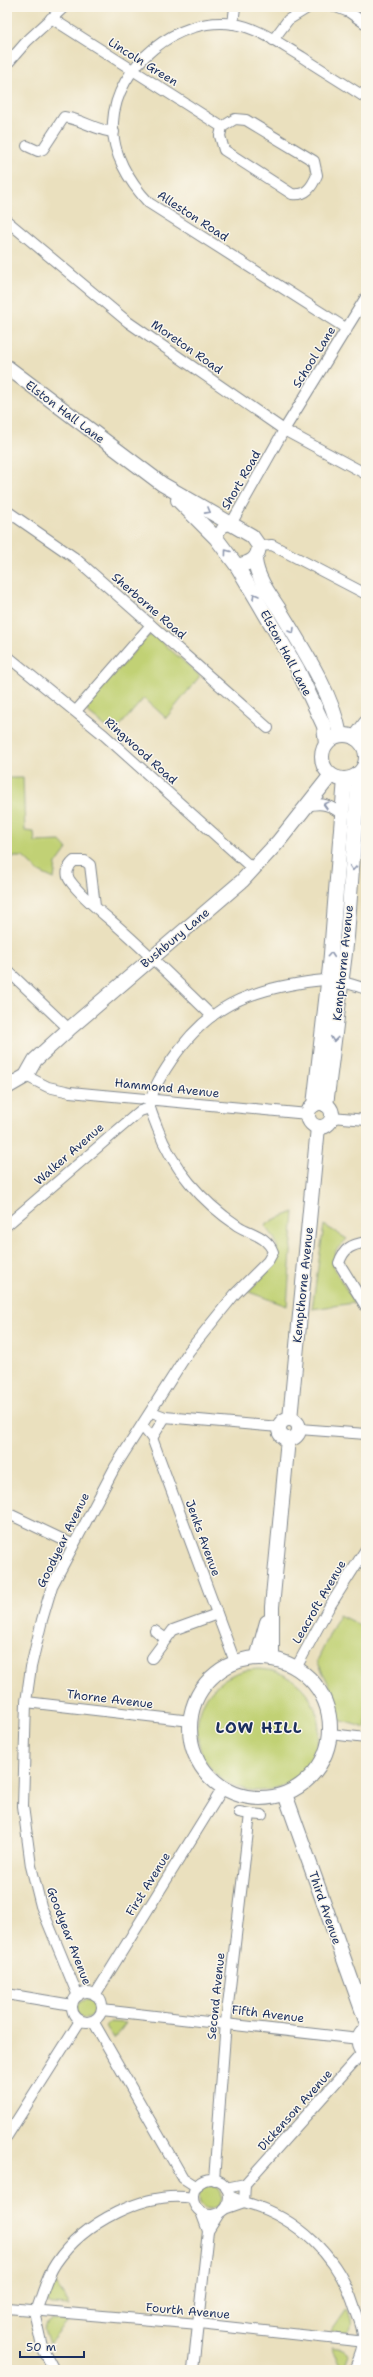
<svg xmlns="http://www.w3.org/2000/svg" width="373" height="2377" viewBox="0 0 373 2377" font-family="'Shantell Sans',sans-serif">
<rect width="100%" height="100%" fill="#fbf7ec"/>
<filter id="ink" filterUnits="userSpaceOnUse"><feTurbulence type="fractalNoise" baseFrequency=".025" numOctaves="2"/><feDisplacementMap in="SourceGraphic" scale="8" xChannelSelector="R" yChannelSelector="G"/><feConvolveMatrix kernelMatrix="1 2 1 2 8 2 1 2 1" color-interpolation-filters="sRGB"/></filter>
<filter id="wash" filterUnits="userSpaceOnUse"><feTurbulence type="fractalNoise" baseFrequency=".012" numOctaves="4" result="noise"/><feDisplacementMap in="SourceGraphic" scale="16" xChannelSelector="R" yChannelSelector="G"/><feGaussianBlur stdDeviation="0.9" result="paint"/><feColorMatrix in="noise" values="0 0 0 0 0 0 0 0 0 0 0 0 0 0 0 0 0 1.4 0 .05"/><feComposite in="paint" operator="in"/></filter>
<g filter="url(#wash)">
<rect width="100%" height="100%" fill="#eae0be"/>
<g fill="#c1d174" stroke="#6e8069">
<polygon points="154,635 200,676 166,718 144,698 114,733 87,712 89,703 148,636"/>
<polygon points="7,778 23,778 25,831 34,832 35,842 60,841 67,849 56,864 54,879 39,872 23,857 7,857"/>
<path d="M294,1212L287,1306L249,1292C269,1269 292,1254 265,1226L273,1220Z"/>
<polygon points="324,1225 347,1239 336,1250 334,1268 354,1303 312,1309"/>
<polygon points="339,1615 366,1628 366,1728 339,1720 329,1685 317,1661"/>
<circle cx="258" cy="1730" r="61"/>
<circle cx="86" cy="2009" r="9"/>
<polygon points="110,2022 126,2023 114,2039 106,2026"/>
<circle cx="210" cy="2197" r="12"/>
<polygon points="55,2283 70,2305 52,2304 48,2302 48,2295"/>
<path d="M347,2308C350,2317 356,2327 345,2333L331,2331Z"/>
<polygon points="51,2320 68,2322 49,2344 44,2329 47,2323"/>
<polygon points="331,2348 344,2350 349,2354 343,2370"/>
</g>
</g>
<g filter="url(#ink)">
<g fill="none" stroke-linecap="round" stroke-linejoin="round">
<g stroke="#82888e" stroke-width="12">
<g id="street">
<polyline points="336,7 349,12 366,24"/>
<polyline points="51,18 222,127"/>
<polyline points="233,24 235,7"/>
<polyline points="273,40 288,20 309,7"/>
<polyline points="7,64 27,41 64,7"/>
<path d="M235,119L246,120L314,161L317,175C312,187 306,196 292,194L224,150L220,136L222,127Z"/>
<path d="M27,146L38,151L43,149L64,117C82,119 96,131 114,132"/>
<polyline points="7,221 128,322 284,430 366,474"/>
<path d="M347,329L149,203C129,182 111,152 113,122C116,66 178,15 234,24C259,28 280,44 302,57C323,71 345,84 366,98"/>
<polyline points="7,511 75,558 268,728"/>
<polyline points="216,538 222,528 231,524 284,430 366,297"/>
<polyline points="259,546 272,545 366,594"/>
<polyline points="7,656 104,735 253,869"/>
<polyline points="76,711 151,625"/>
<path d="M307,806C323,802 330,805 343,815"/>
<path d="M95,906L90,865L85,861H74C67,867 65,875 71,882C85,901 108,917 125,933C155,960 183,988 212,1016"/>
<polyline points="7,970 69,1029"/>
<polyline points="26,1076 48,1087 70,1092 308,1114"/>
<polyline points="332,1117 366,1120"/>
<polyline points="7,1225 140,1111 150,1108"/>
<path d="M366,1242C351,1245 344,1248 339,1263L366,1307"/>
<polyline points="152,1412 165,1417 279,1427"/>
<polyline points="143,1427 152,1438 235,1662"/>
<polyline points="299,1429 366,1434"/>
<polyline points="152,1438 165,1417"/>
<polyline points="7,1513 72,1544"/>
<polyline points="155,1631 166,1639"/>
<polyline points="152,1658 173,1630 217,1614"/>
<polyline points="296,1668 328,1609 366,1549"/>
<polyline points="26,1702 191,1721"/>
<polyline points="330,1734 366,1738"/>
<polyline points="250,1814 262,1815"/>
<circle cx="87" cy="2007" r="15"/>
<polyline points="7,1994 72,2005"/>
<polyline points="95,1995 223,1788"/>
<path d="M78,1996L41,1906L31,1866L23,1806L26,1702L31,1667L42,1620L52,1586L115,1467L189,1351L235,1294L268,1261L273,1252C267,1236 251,1234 238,1226C202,1202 172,1168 157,1127C155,1121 151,1113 150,1107C150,1092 163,1073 171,1061C202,1015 235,995 289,985C301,983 315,980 328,980C340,980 354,985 366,989"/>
<polyline points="102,2010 359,2039"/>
<polyline points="93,2021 183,2178 197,2187"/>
<polyline points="7,2136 80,2021"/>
<circle cx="211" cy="2197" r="18"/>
<polyline points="214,2180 226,2022 250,1814 239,1812"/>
<polyline points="245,2184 363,2052"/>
<path d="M226,2188L245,2184L244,2202C297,2217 339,2256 355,2309C359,2319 364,2330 363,2341C363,2351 358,2361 354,2370"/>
<polyline points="224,2209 244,2202 229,2196"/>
<polyline points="201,2212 208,2231 218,2215"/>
<polyline points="7,2308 199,2324 366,2342"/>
<polyline points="34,2311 42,2347 54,2370"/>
<path d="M38,2311V2306C43,2292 47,2276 56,2263C83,2223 145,2190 193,2198"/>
<polyline points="193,2370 208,2231"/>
</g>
</g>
<g stroke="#82888e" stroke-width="16">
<g id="secondary">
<path d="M7,367L162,484L252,536L259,546C258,560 250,563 237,566"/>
<polyline points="178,500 216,538 237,566 297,668 324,726 326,744"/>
<path d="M255,560C257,578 269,594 279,609C301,646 332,692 340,735"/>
<circle cx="344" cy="757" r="22"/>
<polyline points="355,738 366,723"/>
<polyline points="7,1087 26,1076 35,1060 69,1029 242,881 278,842 331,775"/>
<circle cx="320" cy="1115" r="12"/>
<polyline points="314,1105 330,966 345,779"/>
<polyline points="326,1105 347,937 359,773"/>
<polyline points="290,1419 318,1127"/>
<circle cx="289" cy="1429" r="10"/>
<circle cx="260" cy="1728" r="70"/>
<polyline points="257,1658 267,1622"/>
<polyline points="272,1658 272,1607 288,1439"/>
<polyline points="285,1794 366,2021"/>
<path d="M366,2029C357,2036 356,2048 366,2054"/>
</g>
</g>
<use href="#street" stroke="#fff" stroke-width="10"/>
<use href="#secondary" stroke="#fff" stroke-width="14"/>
</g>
<defs><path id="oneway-chevron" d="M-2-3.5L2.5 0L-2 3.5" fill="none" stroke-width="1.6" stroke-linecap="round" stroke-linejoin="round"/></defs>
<g stroke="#8d97ae">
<use href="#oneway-chevron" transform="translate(208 511) rotate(29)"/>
<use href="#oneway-chevron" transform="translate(227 552) rotate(-127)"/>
<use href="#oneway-chevron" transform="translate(255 596) rotate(-120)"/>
<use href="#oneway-chevron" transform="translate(292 631) rotate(59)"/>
<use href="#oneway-chevron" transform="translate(326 805) rotate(-165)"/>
<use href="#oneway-chevron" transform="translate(353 868) rotate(95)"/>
<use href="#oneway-chevron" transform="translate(331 955) rotate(-85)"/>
<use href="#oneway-chevron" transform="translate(334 1039) rotate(97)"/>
</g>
</g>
<g text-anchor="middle" stroke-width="3" stroke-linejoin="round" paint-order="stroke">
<g font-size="12" fill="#1b2f5e" stroke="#fbf7ec">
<text transform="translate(143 62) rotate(32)" y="4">Lincoln Green</text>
<text transform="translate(193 216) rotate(33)" y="4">Alleston Road</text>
<text transform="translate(187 347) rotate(35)" y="4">Moreton Road</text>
<text transform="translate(314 357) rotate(-58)" y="4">School Lane</text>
<text transform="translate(65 412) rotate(37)" y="4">Elston Hall Lane</text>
<text transform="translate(241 480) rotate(-60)" y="4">Short Road</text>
<text transform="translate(149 606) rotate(41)" y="4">Sherborne Road</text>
<text transform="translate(286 653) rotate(62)" y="4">Elston Hall Lane</text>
<text transform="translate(141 751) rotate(42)" y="4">Ringwood Road</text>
<text transform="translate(175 938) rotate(-40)" y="4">Bushbury Lane</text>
<text transform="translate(343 963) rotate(-84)" y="4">Kempthorne Avenue</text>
<text transform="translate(167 1088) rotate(6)" y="4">Hammond Avenue</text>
<text transform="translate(69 1154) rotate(-41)" y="4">Walker Avenue</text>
<text transform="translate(303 1285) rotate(-84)" y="4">Kempthorne Avenue</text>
<text transform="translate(203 1538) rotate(70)" y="4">Jenks Avenue</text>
<text transform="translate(63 1540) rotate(-64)" y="4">Goodyear Avenue</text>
<text transform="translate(319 1602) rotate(-60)" y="4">Leacroft Avenue</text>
<text transform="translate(110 1699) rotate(7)" y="4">Thorne Avenue</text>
<text transform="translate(148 1884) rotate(-58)" y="4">First Avenue</text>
<text transform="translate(325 1908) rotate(71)" y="4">Third Avenue</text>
<text transform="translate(69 1936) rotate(69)" y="4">Goodyear Avenue</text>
<text transform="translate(216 1996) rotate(-84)" y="4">Second Avenue</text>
<text transform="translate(268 2014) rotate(7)" y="4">Fifth Avenue</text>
<text transform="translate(295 2110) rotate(-48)" y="4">Dickenson Avenue</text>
<text transform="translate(188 2311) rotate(5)" y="4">Fourth Avenue</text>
</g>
<g font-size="16" font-weight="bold" letter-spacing="1" fill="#1b2f5e" stroke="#fbf7ec">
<text x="259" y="1733">LOW HILL</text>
</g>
</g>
<rect width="373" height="2377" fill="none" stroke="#fbf7ec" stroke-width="24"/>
<path d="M20 2351v6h64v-6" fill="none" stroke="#1b2f5e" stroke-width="2"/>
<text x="26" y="2351" font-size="12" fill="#1b2f5e" stroke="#fbf7ec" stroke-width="3" paint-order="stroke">50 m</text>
</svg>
